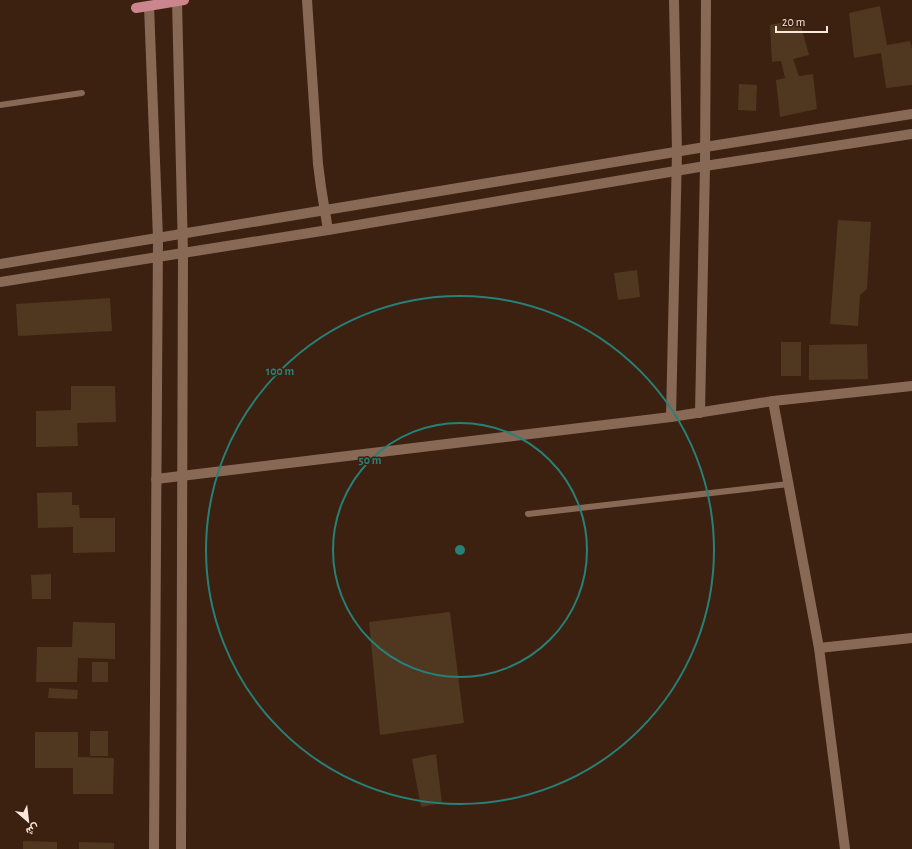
<svg xmlns="http://www.w3.org/2000/svg" width="912" height="849" viewBox="0 0 912 849" font-family="'Alegreya Sans',Vazirmatn,sans-serif">
<rect width="100%" height="100%" fill="#3c2110"/>
<g fill="#4f3720">
<polygon points="880,6 887,45 910,41 912,49 912,85 886,88 881,53 854,58 849,13"/>
<polygon points="799,19 809,55 793,59 799,76 813,74 817,109 780,117 776,80 785,78 781,61 772,62 770,25"/>
<polygon points="739,84 757,85 756,111 738,110"/>
<polygon points="838,220 871,222 867,289 860,295 858,326 830,324"/>
<polygon points="637,270 640,297 618,300 614,273"/>
<polygon points="110,298 112,331 18,336 16,304"/>
<rect x="781" y="342" width="20" height="34"/>
<polygon points="867,344 868,379 809,380 809,345"/>
<polygon points="71,386 115,386 116,422 77,423 78,446 36,447 36,411 71,410"/>
<polygon points="72,492 72,505 79,505 80,518 115,518 115,552 73,553 73,527 38,528 37,493"/>
<polygon points="51,574 51,599 32,599 31,575"/>
<polygon points="450,612 464,723 380,735 369,622"/>
<polygon points="73,622 115,623 115,659 78,658 77,682 36,682 37,647 72,647"/>
<rect x="92" y="662" width="16" height="20"/>
<polygon points="49,688 78,690 77,699 48,698"/>
<rect x="90" y="731" width="18" height="25"/>
<polygon points="35,732 78,732 78,757 114,758 113,794 73,794 73,768 35,768"/>
<polygon points="436,754 442,803 421,807 412,759"/>
<polygon points="23,841 57,842 57,849 23,849"/>
<polygon points="79,842 114,843 114,849 79,849"/>
</g>
<g fill="none" stroke-linecap="round" stroke-linejoin="round">
<g stroke="#886956" stroke-width="6">
<polyline points="0,105 82,93"/>
<polyline points="528,514 789,484"/>
</g>
<g stroke="#886956" stroke-width="10">
<polyline points="307,0 318,164 321,187 328,230"/>
<polyline points="177,1 183,253 181,849"/>
<polyline points="149,6 158,238 154,849"/>
<polyline points="0,264 705,147 912,114"/>
<polyline points="0,282 328,230 705,166 912,134"/>
<polyline points="773,401 819,648 845,849"/>
<polyline points="700,413 705,166 706,0"/>
<polyline points="671,417 677,152 674,0"/>
<polyline points="156,479 671,417 773,401 912,386"/>
<polyline points="819,648 912,638"/>
</g>
<polyline stroke="#cd858d" stroke-width="10" points="136,8 184,0"/>
</g>
<g fill="none" stroke="#268179" stroke-width="2">
<circle cx="460" cy="550" r="127"/>
<circle cx="460" cy="550" r="254"/>
</g>
<circle cx="460" cy="550" r="6" fill="#268179" stroke="#3c2110" stroke-width="2"/>
<g font-size="12" text-anchor="middle" font-weight="bold" fill="#268179" stroke="#3c2110" stroke-width="3" stroke-linejoin="round" paint-order="stroke">
<text x="280" y="375">100 m</text>
<text x="370" y="464">50 m</text>
</g>
<g transform="translate(28 821) rotate(152)" stroke="#3c2110" stroke-width="3" paint-order="stroke">
<path d="M0-3L7 15L0 10L-7 15Z" fill="#f9e6dc"/>
<text y="-6" font-size="11" font-weight="bold" text-anchor="middle" fill="#f9e6dc">ش</text>
</g>
<path d="M776 26v6h51v-6" fill="none" stroke="#f9e6dc" stroke-width="2"/>
<text x="782" y="26" font-size="12" fill="#f9e6dc" stroke="#3c2110" stroke-width="3" paint-order="stroke">20 m</text>
</svg>
